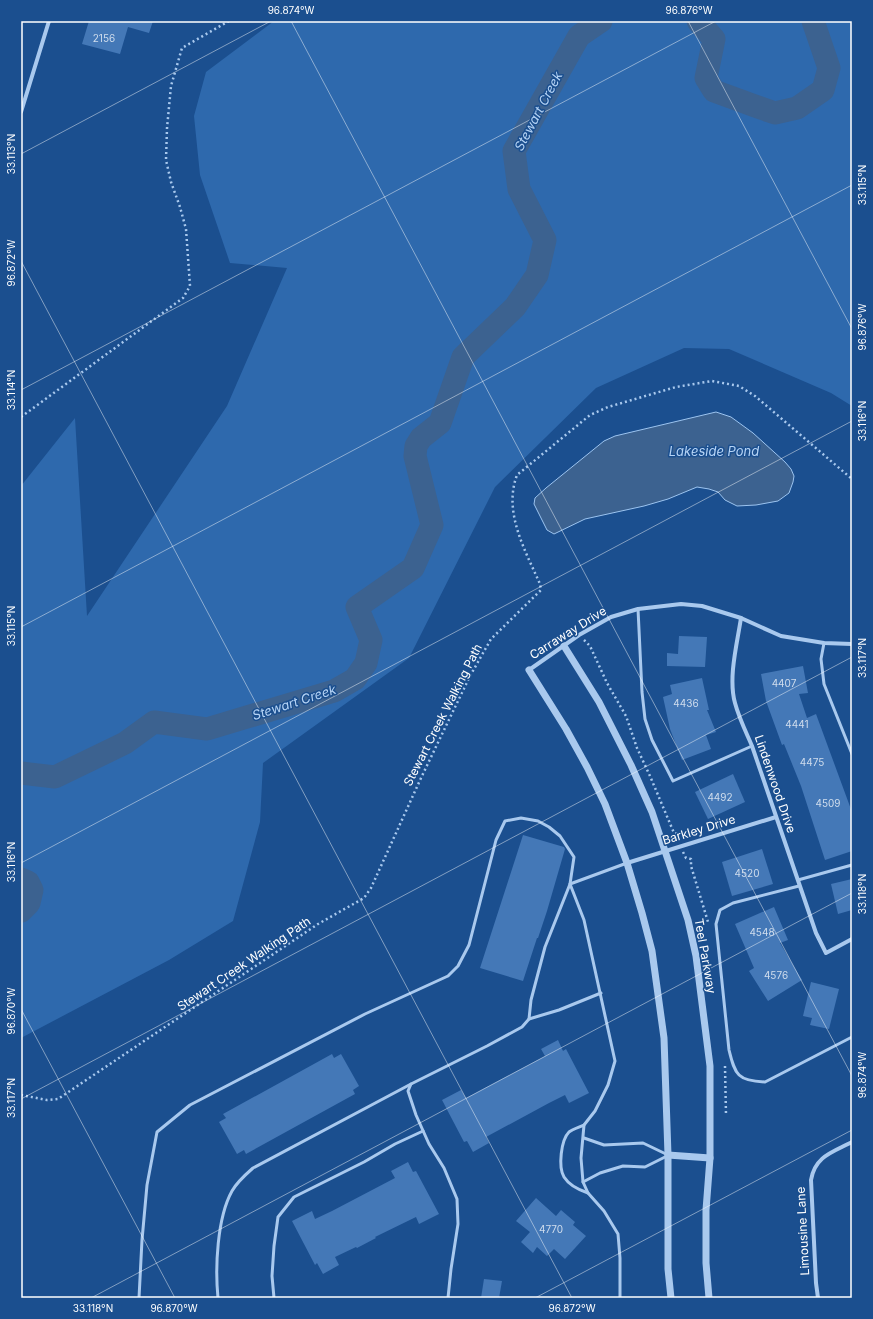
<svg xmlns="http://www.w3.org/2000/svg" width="873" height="1319" viewBox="0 0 873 1319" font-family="Inter,sans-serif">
<rect width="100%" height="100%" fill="#1b4f8f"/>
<polygon fill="#2e69ad" points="274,21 852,21 852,406 831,393 729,349 684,348 596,388 495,487 409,658 263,763 260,822 233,921 169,960 21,1038 21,486 75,418 87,616 227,406 287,268 230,263 200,175 194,116 206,72"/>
<polygon fill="#3c6290" stroke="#9cc4f0" points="716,412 731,417 753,433 785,462 791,469 794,476 793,482 789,493 778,501 756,505 737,506 725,500 718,492 709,489 697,487 668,499 644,506 585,519 554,534 547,530 534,504 535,498 546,488 604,441 615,436"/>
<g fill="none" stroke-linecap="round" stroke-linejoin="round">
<g stroke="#3c6290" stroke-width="23">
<polyline points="698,21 714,39 706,78 714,91 755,106 775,113 797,108 823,90 829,68 813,21"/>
<polyline points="21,773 55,777 125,743 154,722 207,729 334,691 355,679 366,663 371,640 357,607 413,568 432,525 415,456 416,446 421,438 440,423 463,357 515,307 537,275 545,240 519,189 514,151 579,36 601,21"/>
<polyline points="21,879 28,882 32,890 29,903 21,911"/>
</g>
</g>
<g fill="#4478b7">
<polygon points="89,21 153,21 149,33 128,27 120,54 82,44"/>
<polygon points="679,636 707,637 705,667 667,666 667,653 678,654"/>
<polygon points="803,666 808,693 799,694 807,718 816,714 852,812 852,851 825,860 801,786 784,744 782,745 766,701 761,674"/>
<polygon points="702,678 709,710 707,710 716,732 706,735 711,749 682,760 670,729 663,697 672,694 670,685"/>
<polygon points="733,774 745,802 708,819 695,792"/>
<polygon points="523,835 564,847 565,849 547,911 538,938 537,938 523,981 480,968"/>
<polygon points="762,849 773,884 732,896 722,862"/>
<polygon points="852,879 852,910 838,914 831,884"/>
<polygon points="774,907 788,940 780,943 802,980 768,1001 749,971 754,968 735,924"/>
<polygon points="811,982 839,989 829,1029 810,1025 812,1018 803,1016"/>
<polygon points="558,1040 563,1051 566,1049 589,1093 569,1103 565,1095 549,1103 486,1137 489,1143 473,1152 467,1141 464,1142 442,1100 461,1090 466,1098 545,1056 541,1049"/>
<polygon points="332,1054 334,1058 341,1054 359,1086 353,1090 355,1094 246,1154 244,1150 237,1154 219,1122 226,1118 223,1114"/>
<polygon points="408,1162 413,1172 416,1171 439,1214 419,1224 416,1217 375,1237 376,1238 357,1248 356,1247 335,1257 339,1265 323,1274 317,1263 315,1265 292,1221 312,1211 315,1219 332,1211 395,1178 391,1171"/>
<polygon points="536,1198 556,1216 561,1210 575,1222 573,1225 586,1236 565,1259 554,1249 547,1256 537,1247 533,1253 521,1242 530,1232 516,1221"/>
<polygon points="484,1279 502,1281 499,1298 481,1298"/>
</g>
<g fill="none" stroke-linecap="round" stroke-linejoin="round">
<g stroke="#a9c9ee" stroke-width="2.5" stroke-dasharray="2 3" stroke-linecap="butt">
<polyline points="21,417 183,298 190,286 186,229 180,207 171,182 166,160 167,128 171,86 182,48 229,21"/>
<polyline points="584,640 590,646 607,683 626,716 637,748 650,776 674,833 679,834 677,837 678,840"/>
<polyline points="683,852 686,858 691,859 691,866 708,922"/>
<polyline points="725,1066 726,1115"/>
<path d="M21,1095L47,1100L58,1099L318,924L364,898L371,888L421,778L470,676L491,639L541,590L540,584C525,550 503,512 517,475L590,415L608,407L676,387L712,381L739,386L755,396L852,479"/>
</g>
<g stroke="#a9c9ee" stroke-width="3">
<polyline points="638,609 642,692 645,719 652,740 673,781 752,746"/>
<polyline points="824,643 821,659 824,684 852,754"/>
<polyline points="798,880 852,865"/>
<path d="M799,886L733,903L720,910L716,924L729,1050C735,1075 738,1081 765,1082L852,1037"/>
<polyline points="529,1019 559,1010 601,993"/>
<path d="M584,1125C580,1127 573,1129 569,1132C561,1140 558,1167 564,1177C569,1185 579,1190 588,1193"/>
<polyline points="584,1138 604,1145 643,1143 668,1155"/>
<polyline points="583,1182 600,1173 623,1166 645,1167 667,1156"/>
<polyline points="139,1298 142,1240 147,1185 157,1132 190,1105 365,1014 448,976 458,966 469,945 496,840 505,821 521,818 538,821 549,827 560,836 574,857 570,884 545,947 531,1000 529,1019 522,1027 487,1046 411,1084 408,1091 416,1115 429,1144 444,1168 457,1199 458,1224 451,1269 448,1298"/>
<path d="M218,1298C215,1268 217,1218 232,1191C237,1182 245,1175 253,1168L411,1084"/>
<polyline points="274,1298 272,1276 274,1246 278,1217 294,1197 364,1162 395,1144 423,1131"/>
<polyline points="620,1298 620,1258 618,1234 604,1211 588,1193 583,1182 581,1158 584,1125 595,1111 608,1085 615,1061 584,920 570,884 627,863"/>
</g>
<g stroke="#a9c9ee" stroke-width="4">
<polyline points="21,112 49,21"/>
<path d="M741,618C737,644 728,678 735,703C739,718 746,732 752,746L816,933L826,953L852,939"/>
<polyline points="529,670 579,635 611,617 638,609 681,604 702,606 741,618 781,636 824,643 852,644"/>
<polyline points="627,863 776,817"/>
<path d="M818,1298L816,1283L811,1180C815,1156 833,1152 852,1142"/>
</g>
<g stroke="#a9c9ee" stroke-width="7">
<polyline points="564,646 599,702 631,765 652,812 688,920 696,956 710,1066 710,1158 706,1210 706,1263 709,1298"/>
<polyline points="529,670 566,729 587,767 605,804 627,863 642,913 652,951 664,1038 668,1155 668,1269 671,1298"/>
<polyline points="668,1155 710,1158"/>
</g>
</g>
<path fill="none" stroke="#fff" stroke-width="1" stroke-opacity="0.45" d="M291,21L852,1076M688,21L852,329M21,154L271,21M21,261L572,1298M21,390L716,21M21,627L852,185M21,863L852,421M21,1009L175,1298M21,1099L852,657M91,1298L852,893M535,1298L852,1130"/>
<g text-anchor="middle" stroke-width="3" stroke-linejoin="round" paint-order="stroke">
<g font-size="10" fill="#d0dded">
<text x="104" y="42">2156</text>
<text x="784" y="687">4407</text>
<text x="686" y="707">4436</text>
<text x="797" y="728">4441</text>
<text x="812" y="766">4475</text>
<text x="720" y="801">4492</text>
<text x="828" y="807">4509</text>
<text x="747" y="877">4520</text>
<text x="762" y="936">4548</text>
<text x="776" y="979">4576</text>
<text x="551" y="1233">4770</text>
</g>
<g font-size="12" fill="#fff" stroke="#1b4f8f">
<text transform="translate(568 633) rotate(-32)" y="4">Carraway Drive</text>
<text transform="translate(443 715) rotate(-63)" y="4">Stewart Creek Walking Path</text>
<text transform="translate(775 784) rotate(71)" y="4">Lindenwood Drive</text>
<text transform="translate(699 830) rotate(-17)" y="4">Barkley Drive</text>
<text transform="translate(705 956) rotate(80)" y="4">Teel Parkway</text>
<text transform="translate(244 964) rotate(-34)" y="4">Stewart Creek Walking Path</text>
<text transform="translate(803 1231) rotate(-93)" y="4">Limousine Lane</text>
</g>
<g font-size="13" font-style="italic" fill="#b5d3f5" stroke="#1b4f8f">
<text transform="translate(538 111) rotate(-62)" y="5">Stewart Creek</text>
<text x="714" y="456">Lakeside Pond</text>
<text transform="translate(294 702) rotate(-18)" y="5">Stewart Creek</text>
</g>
</g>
<rect width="873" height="1319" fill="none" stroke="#1b4f8f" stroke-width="44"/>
<rect x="22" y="22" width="829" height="1275" fill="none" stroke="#fff" stroke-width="1.5"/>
<g font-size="10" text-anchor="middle" fill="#fff">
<text x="291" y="14">96.874°W</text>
<text x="689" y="14">96.876°W</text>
<text transform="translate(11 154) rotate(-90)" y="4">33.113°N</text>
<text transform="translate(862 185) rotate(-90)" y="4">33.115°N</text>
<text transform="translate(11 263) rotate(-90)" y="4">96.872°W</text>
<text transform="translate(862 327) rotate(-90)" y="4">96.876°W</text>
<text transform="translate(11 390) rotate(-90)" y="4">33.114°N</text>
<text transform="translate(862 421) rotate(-90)" y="4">33.116°N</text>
<text transform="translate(11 626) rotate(-90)" y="4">33.115°N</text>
<text transform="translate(862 658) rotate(-90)" y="4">33.117°N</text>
<text transform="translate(11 862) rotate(-90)" y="4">33.116°N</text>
<text transform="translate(862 894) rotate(-90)" y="4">33.118°N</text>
<text transform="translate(11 1011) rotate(-90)" y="4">96.870°W</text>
<text transform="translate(862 1075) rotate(-90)" y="4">96.874°W</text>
<text transform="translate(11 1098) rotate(-90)" y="4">33.117°N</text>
<text x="93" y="1312">33.118°N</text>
<text x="174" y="1312">96.870°W</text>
<text x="572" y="1312">96.872°W</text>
</g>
</svg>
